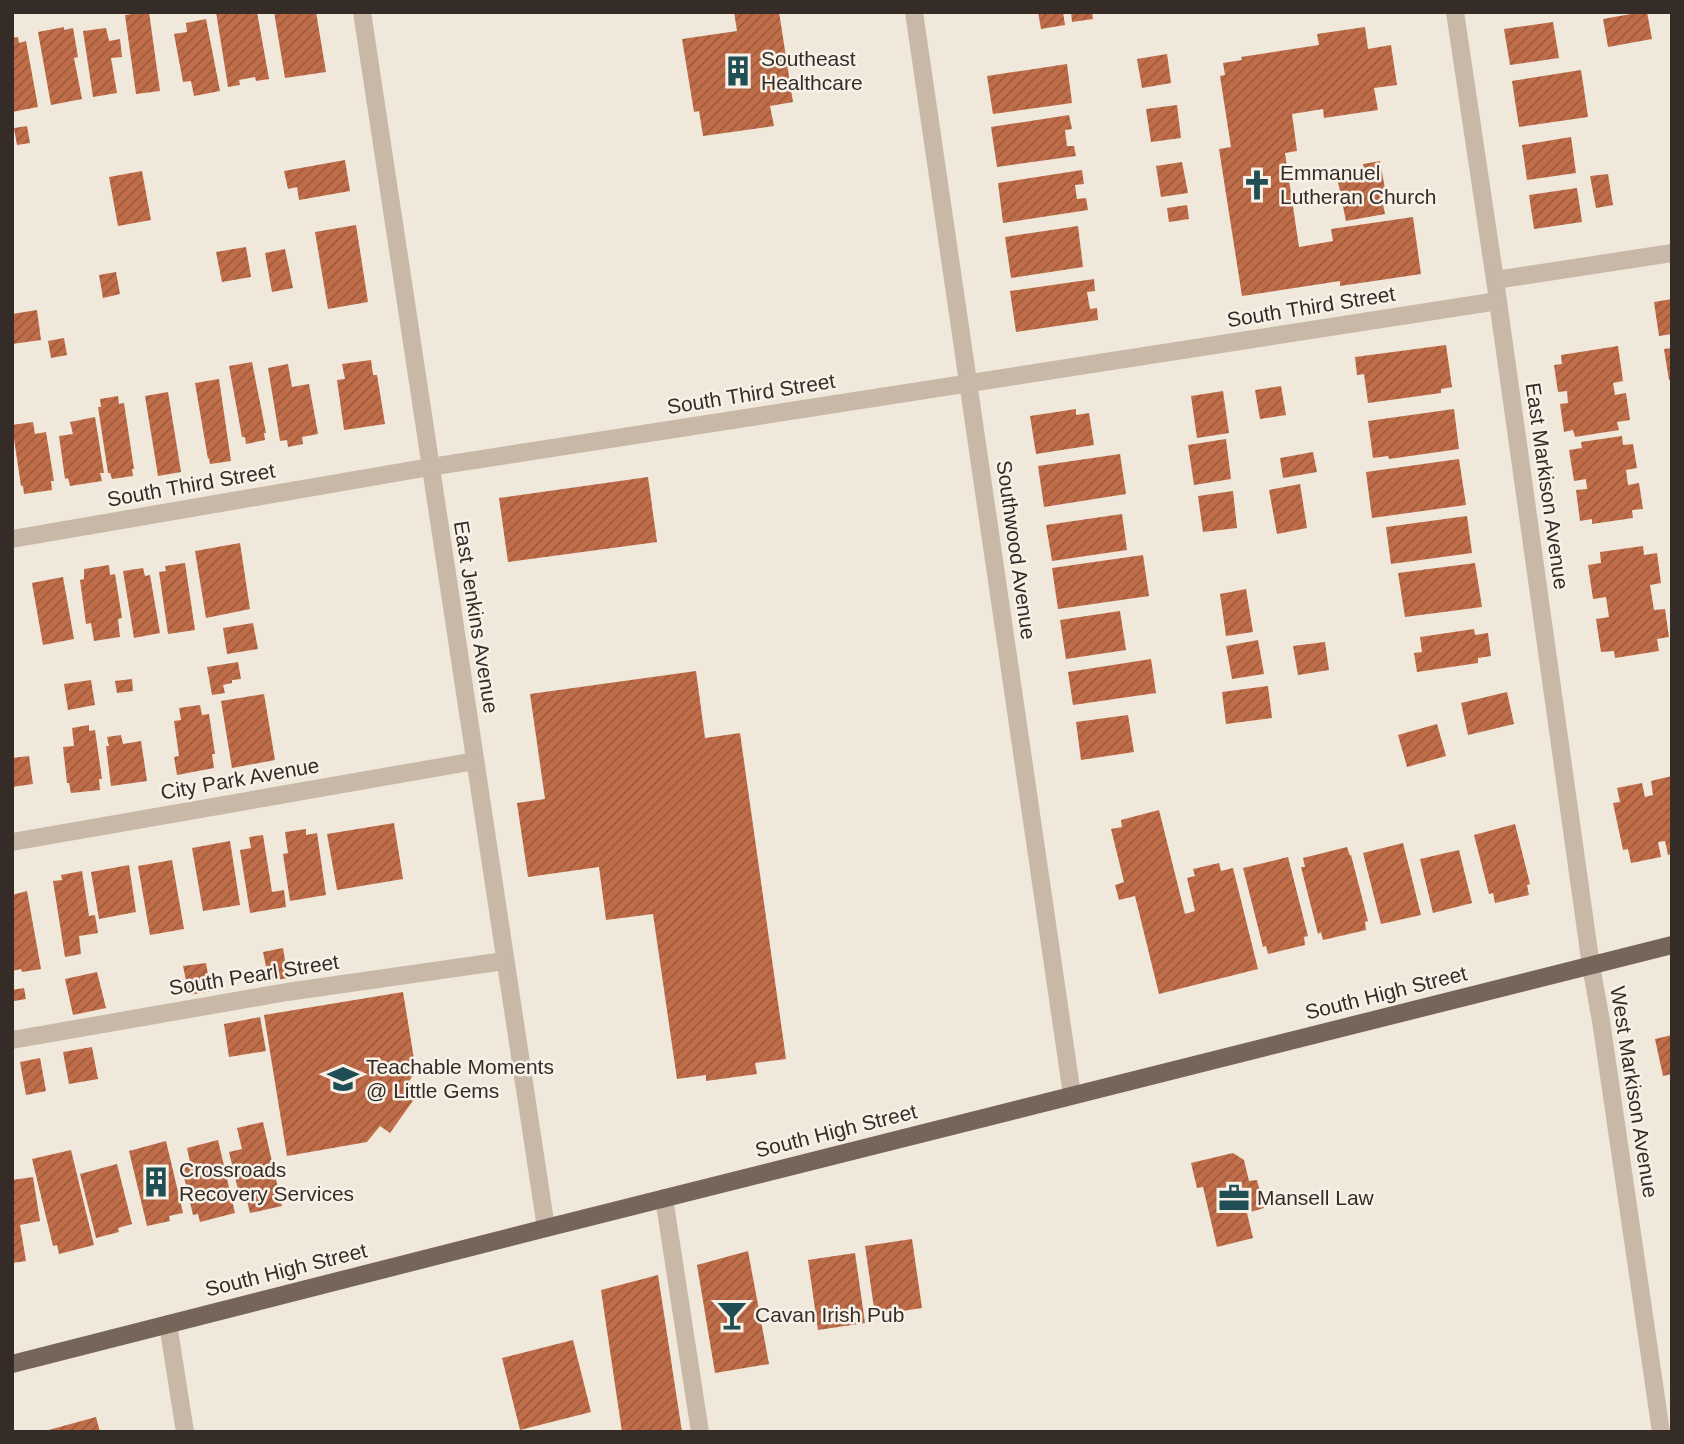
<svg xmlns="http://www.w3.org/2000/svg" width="1684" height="1444" viewBox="0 0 1684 1444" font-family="Arial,sans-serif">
<defs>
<pattern id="building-hatch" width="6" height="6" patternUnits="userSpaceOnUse" patternTransform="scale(1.75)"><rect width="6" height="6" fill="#c06d49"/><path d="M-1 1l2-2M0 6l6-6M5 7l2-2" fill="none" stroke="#9d5a3d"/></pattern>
</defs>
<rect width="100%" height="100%" fill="#f0e8db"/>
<g fill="url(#building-hatch)">
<polygon points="149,12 160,91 136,94 125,15"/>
<polygon points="216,12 257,12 269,79 256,81 255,77 239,80 240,85 228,87"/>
<polygon points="274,12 316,12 326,72 285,78"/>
<polygon points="734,12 779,12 793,102 770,106 774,126 703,136 699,111 694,112 682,39 737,31"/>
<polygon points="1038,12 1063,12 1065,25 1041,29"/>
<polygon points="1071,12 1092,12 1093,19 1072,22"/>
<polygon points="1642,12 1647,12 1652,39 1608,47 1603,19"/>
<polygon points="206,19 220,91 194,96 191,81 183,82 174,34 187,32 186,23"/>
<polygon points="1553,22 1559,58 1510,65 1504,29"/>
<polygon points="64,27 64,30 73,28 78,57 74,58 82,99 51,105 38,32"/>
<polygon points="1365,27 1368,49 1391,45 1397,85 1374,88 1378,110 1324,118 1323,109 1292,114 1297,151 1285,153 1299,247 1333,241 1331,229 1413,217 1421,274 1340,286 1340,281 1242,296 1219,149 1231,147 1220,76 1225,75 1223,63 1242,60 1241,57 1319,45 1317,34"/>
<polygon points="106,28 109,41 120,39 122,57 111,58 117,93 93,97 83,31"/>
<polygon points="18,37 19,43 26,41 38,107 12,112 12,38"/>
<polygon points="1167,54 1171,83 1142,88 1137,59"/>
<polygon points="1067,64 1072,103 993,114 987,76"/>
<polygon points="1581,70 1588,117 1519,127 1512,81"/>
<polygon points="1177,105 1181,138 1151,142 1146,109"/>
<polygon points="1069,115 1072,129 1065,130 1067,146 1074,146 1076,156 997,167 991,127"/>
<polygon points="27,126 30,143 17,145 14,128"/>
<polygon points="1571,137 1576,173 1527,180 1522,145"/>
<polygon points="345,160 350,191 299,200 297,187 288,189 284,171"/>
<polygon points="1380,161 1385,189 1380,189 1385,214 1346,221 1338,182 1365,177 1363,164"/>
<polygon points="1182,162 1188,193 1161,197 1156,166"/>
<polygon points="1082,170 1084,184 1075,185 1077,199 1086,198 1088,210 1003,223 998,183"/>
<polygon points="142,171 151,220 118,226 109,177"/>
<polygon points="1608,174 1613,205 1596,208 1590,176"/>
<polygon points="1577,188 1582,222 1534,229 1529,195"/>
<polygon points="1187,205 1189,219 1169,222 1167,208"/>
<polygon points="356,225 368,302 328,309 315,232"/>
<polygon points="1078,226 1083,267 1011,278 1005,237"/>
<polygon points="246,247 251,277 222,282 216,252"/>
<polygon points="285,249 293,288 272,292 265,253"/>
<polygon points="116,272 120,294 103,298 99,275"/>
<polygon points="1094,279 1095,291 1087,292 1090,309 1097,308 1098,320 1016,332 1010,291"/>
<polygon points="1672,299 1672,334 1659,336 1654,302"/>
<polygon points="37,310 41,340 12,344 12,314"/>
<polygon points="64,338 67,355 51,358 48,341"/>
<polygon points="1446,345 1452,387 1441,389 1441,393 1368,403 1364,374 1357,375 1355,357"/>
<polygon points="1618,346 1623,381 1613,383 1615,395 1626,393 1630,420 1617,422 1619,430 1575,437 1573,430 1564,432 1560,404 1568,403 1567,391 1558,392 1554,365 1562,364 1561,355"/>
<polygon points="1672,348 1672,380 1669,380 1664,349"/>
<polygon points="371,360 373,375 377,375 385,424 344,430 337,380 345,379 342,364"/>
<polygon points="252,362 266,433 264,433 265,440 246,444 245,437 242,437 229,366"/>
<polygon points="288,364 292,387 309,384 318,434 302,437 303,444 288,447 287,440 280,441 268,368"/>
<polygon points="219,379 231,461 210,464 209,458 208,459 195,383"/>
<polygon points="1281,386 1286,415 1260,419 1255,390"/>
<polygon points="1223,391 1229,433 1197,438 1191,396"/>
<polygon points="168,392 181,472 158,476 145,396"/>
<polygon points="118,396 119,404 124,403 134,469 132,469 133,476 112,479 110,473 108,473 98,407 101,407 100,399"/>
<polygon points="1076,409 1076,415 1089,413 1094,445 1036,454 1030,416"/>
<polygon points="1454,409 1459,449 1389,459 1388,456 1373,458 1368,421"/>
<polygon points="95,417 104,473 100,473 102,481 70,486 68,478 65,479 59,436 73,434 70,422"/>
<polygon points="33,422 35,434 46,432 54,481 51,481 52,490 24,494 23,486 21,486 12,425"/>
<polygon points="1622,436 1623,445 1633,444 1637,468 1626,470 1628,485 1639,483 1643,509 1632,510 1633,518 1592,524 1592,519 1580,521 1576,490 1587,489 1586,479 1574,481 1569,450 1582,448 1581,442"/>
<polygon points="1226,439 1231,479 1194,485 1188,445"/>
<polygon points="1313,452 1317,472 1283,478 1280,458"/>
<polygon points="1120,454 1126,494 1044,507 1038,466"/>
<polygon points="1459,459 1466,505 1372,518 1366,472"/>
<polygon points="648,477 657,542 508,562 499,498"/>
<polygon points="1300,484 1307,528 1277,534 1269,490"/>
<polygon points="1233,491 1237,528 1203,532 1198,496"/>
<polygon points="1122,514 1127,550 1052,561 1046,525"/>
<polygon points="1467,516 1472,553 1391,564 1386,527"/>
<polygon points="240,543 250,609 206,618 195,551"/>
<polygon points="1643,546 1644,555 1657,553 1661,583 1650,585 1654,610 1665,609 1669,637 1657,639 1659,651 1615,658 1614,651 1601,652 1596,619 1609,617 1606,597 1593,599 1588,565 1601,563 1600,552"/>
<polygon points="1143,555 1149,596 1058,609 1052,568"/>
<polygon points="185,563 195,630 168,634 159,572 166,571 165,566"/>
<polygon points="1475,563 1482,607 1405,617 1398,573"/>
<polygon points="109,565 110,575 115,574 122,618 118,619 120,637 94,641 91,623 86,624 80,580 84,579 84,569"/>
<polygon points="143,568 145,576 150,575 160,633 134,638 123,571"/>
<polygon points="63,577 74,639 43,645 32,583"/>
<polygon points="1246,589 1253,632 1226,636 1220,594"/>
<polygon points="1120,611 1126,650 1066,659 1060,620"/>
<polygon points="253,623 258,649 227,654 223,628"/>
<polygon points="1474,629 1475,635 1488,633 1491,656 1478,658 1478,663 1417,672 1414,653 1422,652 1420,637"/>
<polygon points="1258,640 1264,674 1232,679 1226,646"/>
<polygon points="1325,642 1329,670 1298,675 1293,646"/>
<polygon points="1151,659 1156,693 1073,705 1068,672"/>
<polygon points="238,662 241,679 232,680 232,683 223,685 225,693 212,695 207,667"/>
<polygon points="696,671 705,738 740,733 786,1059 755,1063 757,1074 706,1081 706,1075 677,1079 653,914 606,920 599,867 528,877 517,803 545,799 530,694"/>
<polygon points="132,679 133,691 117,693 115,681"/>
<polygon points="91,680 95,705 68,710 64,684"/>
<polygon points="1268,686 1272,718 1226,724 1222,692"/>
<polygon points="1507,692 1514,724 1468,735 1461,703"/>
<polygon points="264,694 275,760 232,768 221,701"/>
<polygon points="200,705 202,715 209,714 215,754 212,754 214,768 177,775 174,757 179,756 174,721 181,720 179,708"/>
<polygon points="1128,715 1134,752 1081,760 1076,722"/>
<polygon points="1437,724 1446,756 1407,767 1398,735"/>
<polygon points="89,725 89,731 95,730 102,779 99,779 100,790 71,793 69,783 67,783 63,747 74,746 72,728"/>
<polygon points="121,735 123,744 141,741 147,781 111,786 106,746 109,746 107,737"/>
<polygon points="29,756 33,784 12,787 12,758"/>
<polygon points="1672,776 1672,854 1668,855 1665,841 1658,842 1661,857 1631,863 1628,849 1623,850 1613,803 1620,802 1617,788 1642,783 1645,797 1653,795 1651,781"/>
<polygon points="1159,810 1185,914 1195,911 1187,878 1195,876 1193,869 1219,863 1221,871 1233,868 1258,969 1159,994 1135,896 1119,900 1115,885 1124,882 1111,829 1122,827 1121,820"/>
<polygon points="394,823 403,879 337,890 327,834"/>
<polygon points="1515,824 1530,884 1527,885 1529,895 1495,903 1493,893 1489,894 1474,835"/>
<polygon points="306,829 306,835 317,833 326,895 290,901 283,854 288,853 285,832"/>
<polygon points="263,835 272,892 284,890 286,907 250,913 240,850 251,848 249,837"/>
<polygon points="230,841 240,905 203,911 192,848"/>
<polygon points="1403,843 1421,915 1381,924 1363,853"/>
<polygon points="1347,847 1350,856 1351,855 1368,921 1365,922 1366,930 1323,940 1321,932 1318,934 1301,867 1305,867 1303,858"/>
<polygon points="1459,850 1472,903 1433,913 1420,859"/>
<polygon points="1288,857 1308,936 1304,937 1305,945 1268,954 1266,946 1263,947 1243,868"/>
<polygon points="172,860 184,929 150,935 138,866"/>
<polygon points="129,865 136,912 99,919 91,872"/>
<polygon points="82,871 89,916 95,915 98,933 79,936 81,954 65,957 53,881 62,880 61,875"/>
<polygon points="27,891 41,969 22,972 21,969 12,971 12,895"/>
<polygon points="283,948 288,978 269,981 263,952"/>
<polygon points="206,963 211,991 189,995 183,966"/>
<polygon points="97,972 106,1008 73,1015 65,979"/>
<polygon points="24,988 26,999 14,1001 12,990"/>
<polygon points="403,992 416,1071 405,1087 417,1095 390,1133 380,1126 367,1142 287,1156 264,1015"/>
<polygon points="260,1017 266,1051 229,1057 224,1024"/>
<polygon points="1672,1035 1672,1074 1663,1076 1655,1039"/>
<polygon points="92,1047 98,1079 69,1084 63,1052"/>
<polygon points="40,1058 46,1091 26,1095 20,1062"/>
<polygon points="263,1122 282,1206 250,1213 247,1201 241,1202 229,1152 242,1149 237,1128"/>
<polygon points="218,1140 235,1213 200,1222 198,1214 193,1215 181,1164 190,1162 187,1148"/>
<polygon points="166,1141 183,1213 169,1216 170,1221 147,1226 129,1151"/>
<polygon points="71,1150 94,1245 59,1254 57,1245 53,1246 32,1159"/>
<polygon points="1233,1153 1244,1160 1249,1181 1257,1180 1264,1208 1247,1213 1253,1238 1217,1247 1203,1187 1197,1188 1191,1163"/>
<polygon points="117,1164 132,1224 118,1228 119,1232 96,1238 80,1174"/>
<polygon points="33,1177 40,1221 20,1225 26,1261 12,1263 12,1180"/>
<polygon points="912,1239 922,1308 875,1315 865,1246"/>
<polygon points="748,1251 769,1364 715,1373 697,1265"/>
<polygon points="855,1253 865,1323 818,1330 808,1260"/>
<polygon points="658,1275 682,1432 622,1432 601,1290"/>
<polygon points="573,1340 591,1412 520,1430 502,1358"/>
<polygon points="96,1417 100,1432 45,1432 45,1431"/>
</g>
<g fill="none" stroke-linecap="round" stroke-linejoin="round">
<g stroke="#c8b8a7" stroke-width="18">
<polyline points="362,12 546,1228"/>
<polyline points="914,12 1072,1095"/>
<polyline points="1455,12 1495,280 1591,966 1601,1021 1661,1432"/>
<polyline points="1495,280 1672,253"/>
<polyline points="12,539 430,467 1498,301"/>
<polyline points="12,842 475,761"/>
<polyline points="12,1040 287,992 504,961"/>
<polyline points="664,1198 700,1432"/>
<polyline points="168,1324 185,1432"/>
</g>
<polyline stroke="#766559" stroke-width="18" points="12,1364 546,1228 1672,945"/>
</g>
<defs>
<g id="building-bare" transform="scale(2.415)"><path d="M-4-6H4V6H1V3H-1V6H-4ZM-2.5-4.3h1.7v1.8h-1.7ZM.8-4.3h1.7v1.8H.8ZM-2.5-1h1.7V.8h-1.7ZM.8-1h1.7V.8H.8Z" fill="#1f4e54" stroke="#f8f1e7" stroke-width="2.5" paint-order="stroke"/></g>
<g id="church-bare" transform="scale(2.415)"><path d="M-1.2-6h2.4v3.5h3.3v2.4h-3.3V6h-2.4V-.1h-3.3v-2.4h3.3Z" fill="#1f4e54" stroke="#f8f1e7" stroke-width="2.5" paint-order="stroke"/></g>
<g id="school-bare" transform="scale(2.415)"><path d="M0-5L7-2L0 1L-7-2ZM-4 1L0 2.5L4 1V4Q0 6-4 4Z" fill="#1f4e54" stroke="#f8f1e7" stroke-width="2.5" paint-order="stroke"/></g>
<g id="office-bare" transform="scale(2.415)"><path d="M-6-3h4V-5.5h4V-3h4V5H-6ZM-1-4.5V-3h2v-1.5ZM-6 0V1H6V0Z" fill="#1f4e54" stroke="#f8f1e7" stroke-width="2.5" paint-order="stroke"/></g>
<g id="bar-bare" transform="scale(2.415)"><path d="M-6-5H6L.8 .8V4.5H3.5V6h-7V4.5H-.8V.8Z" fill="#1f4e54" stroke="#f8f1e7" stroke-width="2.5" paint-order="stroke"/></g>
</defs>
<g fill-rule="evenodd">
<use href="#building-bare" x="738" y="71"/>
<use href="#church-bare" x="1257" y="185"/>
<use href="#school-bare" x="343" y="1079"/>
<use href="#building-bare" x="156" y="1182"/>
<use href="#office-bare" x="1234" y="1198"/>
<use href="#bar-bare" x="732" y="1315"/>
</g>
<g text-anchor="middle" stroke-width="5" stroke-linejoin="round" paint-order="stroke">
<g font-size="21" fill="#352c28" stroke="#f8f1e7" text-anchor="start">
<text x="761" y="66">Southeast<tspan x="761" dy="24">Healthcare</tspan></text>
<text x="1280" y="180">Emmanuel<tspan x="1280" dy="24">Lutheran Church</tspan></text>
<text x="366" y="1074">Teachable Moments<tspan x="366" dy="24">@ Little Gems</tspan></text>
<text x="179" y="1177">Crossroads<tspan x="179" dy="24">Recovery Services</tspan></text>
<text x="1257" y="1205">Mansell Law</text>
<text x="755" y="1322">Cavan Irish Pub</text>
</g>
<g font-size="21" fill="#352c28" stroke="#f8f1e7">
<text transform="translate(1311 307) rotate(-9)" y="7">South Third Street</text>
<text transform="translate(751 394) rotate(-9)" y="7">South Third Street</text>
<text transform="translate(191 485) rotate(-10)" y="7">South Third Street</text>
<text transform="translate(1547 486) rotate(82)" y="7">East Markison Avenue</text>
<text transform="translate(1016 550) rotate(82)" y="7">Southwood Avenue</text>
<text transform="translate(476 617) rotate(81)" y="7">East Jenkins Avenue</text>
<text transform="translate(240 779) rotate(-10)" y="7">City Park Avenue</text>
<text transform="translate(254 975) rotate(-9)" y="7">South Pearl Street</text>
<text transform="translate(1386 993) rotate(-14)" y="7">South High Street</text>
<text transform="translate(1634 1092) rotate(81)" y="7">West Markison Avenue</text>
<text transform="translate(836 1131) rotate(-14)" y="7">South High Street</text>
<text transform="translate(286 1270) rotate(-14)" y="7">South High Street</text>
</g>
</g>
<rect width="1684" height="1444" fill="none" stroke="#352c28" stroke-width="28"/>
</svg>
